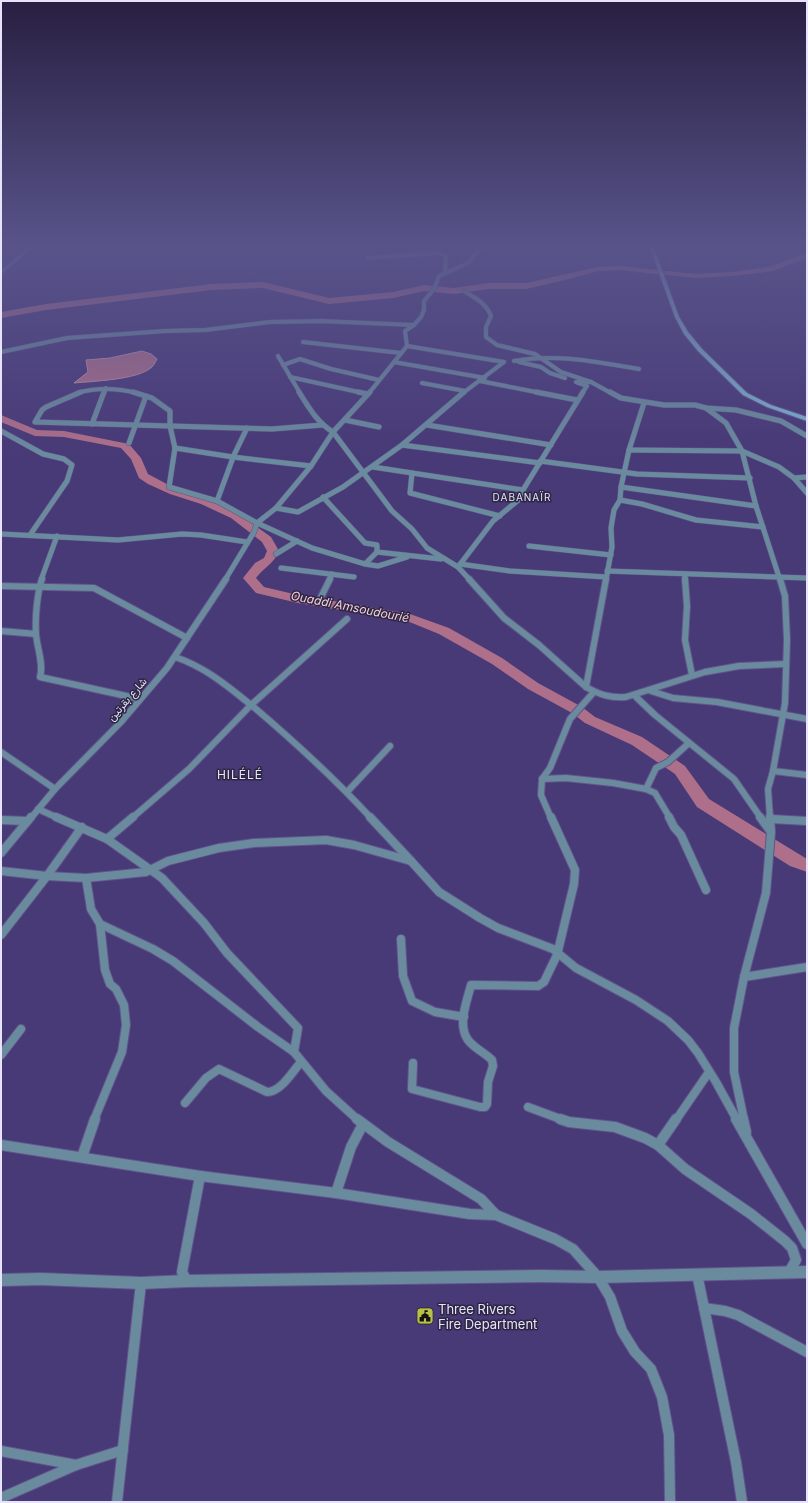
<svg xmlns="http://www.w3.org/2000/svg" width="808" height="1503" viewBox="0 0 808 1503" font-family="Inter,Vazirmatn,sans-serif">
<rect width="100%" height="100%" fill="#483977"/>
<path fill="#ae6f8a" stroke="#bf92ac" d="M142,351L151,354L157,359C156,361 154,365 152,367C138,380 94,381 74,383L88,372L86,360L110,358Z"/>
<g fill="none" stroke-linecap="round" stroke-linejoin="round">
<g fill="#ae6f8a" fill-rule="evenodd">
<polygon points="807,253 807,258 773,271 733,276 696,278 619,270 598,271 561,281 526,289 488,289 454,294 424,291 393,298 329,304 263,288 211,290 46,310 1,318 1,312 46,304 211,284 263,282 329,298 393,292 424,285 454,288 488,283 526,283 598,267 619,266 696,274 733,272 768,267"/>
<path d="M1,415L37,430L64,431L129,444L141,458L148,474L178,490L209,500L239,514L271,537L279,551C273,565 265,566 256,578L264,587L298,595L410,614L449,628L502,658L538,683L582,707L595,717L642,737L685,766L709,799L807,859V872L790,866L697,807L675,774L632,745L585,723L572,713L528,689L492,664L439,634L407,621L298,603L256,593L243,578L255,563L264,558L267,551L262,542L231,518L201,504L170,494L148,484L139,478L131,459L121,448L64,437L35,436L1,422Z"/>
</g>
<g stroke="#61548c" stroke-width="5">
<g id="minor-far4">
<polyline points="368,258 439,253 446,256 445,273"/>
<path d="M464,291C475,298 486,303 491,316L486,327V337L497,345L535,354L561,372L591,382L611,393"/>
<polyline points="303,342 401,353"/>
<polyline points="407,346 504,362 463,393"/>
<polyline points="1,352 67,338 165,331 205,330 270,322 321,321 414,325"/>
<polyline points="278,356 300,393"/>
<path d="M514,361C557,353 597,362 639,369"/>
<polyline points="394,362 485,378"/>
<polyline points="519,362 541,367 550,373 565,378"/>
<polyline points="283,365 300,359 331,369 379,380"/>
<polyline points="290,377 363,393"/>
<polyline points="480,381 541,393"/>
<polyline points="422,383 465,391"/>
<path d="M77,393C97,387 117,388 137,393"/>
<polyline points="104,393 106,388"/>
<polyline points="369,393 407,346 405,331 414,325 421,317 424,310 424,301 434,289 439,276 468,263 483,245"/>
<polyline points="582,393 587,386 576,382 591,382"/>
</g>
</g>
<g stroke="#61548c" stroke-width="6">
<g id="minor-far3">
<polyline points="81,392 46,407 42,410 35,422 170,426"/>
<polyline points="133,392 152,398 170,411 170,426"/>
<path d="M299,392C309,408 317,422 333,432L392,511L412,529L427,548L458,567"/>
<polyline points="358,392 368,394"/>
<polyline points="536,392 577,400"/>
<polyline points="610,392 621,398 664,405 695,405 706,408 736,410 781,421 807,436"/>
<polyline points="706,408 726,423 742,451 756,506 780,580"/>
<polyline points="345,420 379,427"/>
<polyline points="92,424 104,392"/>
<polyline points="427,425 551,445"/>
<polyline points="170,426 272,429 322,425"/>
<polyline points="170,426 175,448 169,487 217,501 257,523 312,548 365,564 377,552"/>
<polyline points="1,431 43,454 64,459 72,465 67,481 30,535"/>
<polyline points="129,443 146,396"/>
<polyline points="402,445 540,463"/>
<polyline points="175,448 233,457 311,466"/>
<polyline points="629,450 742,451 779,467 794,478 807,493"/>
<polyline points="540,461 637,474 750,478"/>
<polyline points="373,467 523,490"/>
<polyline points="412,473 410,493 500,516"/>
<polyline points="794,478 807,477"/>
<polyline points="621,487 756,506"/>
<polyline points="323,497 365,543 377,545 377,552 441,559"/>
<polyline points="620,500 642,504 696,520 763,527"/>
<polyline points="217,501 234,455 247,428"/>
<polyline points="276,508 298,512 343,487 402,445 464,392"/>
<polyline points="1,534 118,540 182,534 201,535 247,542"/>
<polyline points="529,546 611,555"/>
<polyline points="276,554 297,541"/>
<polyline points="365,564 378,566 407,557"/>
<polyline points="460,564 510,571 606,577"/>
<polyline points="281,568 354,577"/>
<polyline points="607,571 807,578"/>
<polyline points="685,575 685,580"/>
<polyline points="41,580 57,536"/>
<polyline points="225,580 254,532 257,523 276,508 311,466 333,432 370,392"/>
<polyline points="329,580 332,574"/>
<polyline points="470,580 458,567 493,521 522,497 523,490 583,392"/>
<polyline points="606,580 612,547 611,528 614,510 620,500 621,487 629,450 644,403"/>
</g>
</g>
<g stroke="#61548c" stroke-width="8">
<g id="minor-far2">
<path d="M42,579C37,593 35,619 36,634C37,648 44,664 40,677L140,699"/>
<polyline points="469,579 504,618 539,645 586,687"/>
<path d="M606,579L586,687C600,695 610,698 626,697L705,672L739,666L785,664"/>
<polyline points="685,579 687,606 685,640 692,675"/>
<polyline points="1,586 94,588 187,638"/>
<polyline points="321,597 330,579"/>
<polyline points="1,631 36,634"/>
<path d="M175,657C206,667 231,689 256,709C297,744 335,779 371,818"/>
<polyline points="651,691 673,698 717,702 807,719"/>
<polyline points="634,695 655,715 734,779 761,818"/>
<polyline points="1,752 55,789"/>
<polyline points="773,771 807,775"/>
<polyline points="542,779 566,778 613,783 646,789 655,793 670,818"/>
<polyline points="646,789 656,768 668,762 689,743"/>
<polyline points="347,792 390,746"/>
<polyline points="38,809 58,818"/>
<polyline points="31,818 55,789 121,722 167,668 226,579"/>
<polyline points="132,818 189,769 251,705 347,619"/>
<polyline points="551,818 541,795 542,779 550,768 570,719 593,693"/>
<polyline points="770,818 768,789 773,771 785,703 787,640 785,596 780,579"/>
</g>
</g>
<g stroke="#61548c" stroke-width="10">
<g id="minor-far1">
<polyline points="56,817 107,839 162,878 204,923 227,953 298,1028 294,1052 326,1091 358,1120"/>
<polyline points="370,817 411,861"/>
<polyline points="669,817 674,827 681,835 706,890"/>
<polyline points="760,817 771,832"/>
<polyline points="771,819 807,821"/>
<polyline points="1,820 27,821"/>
<polyline points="107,839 133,817"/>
<polyline points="1,853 31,817"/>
<polyline points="1,871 47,876 86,878 146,872 168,861 219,848 254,843 326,840 354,845 411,861 439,892 480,918 498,928 553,949 576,968 636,1000 668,1021 688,1040 698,1053 716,1082 737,1120"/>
<polyline points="86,878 91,909 100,924 105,970 110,984 116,989 124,1005 126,1025 122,1052 94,1120"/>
<polyline points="100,924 153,949 173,961 258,1027 294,1052"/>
<polyline points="1,935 47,876 82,827"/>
<polyline points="401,939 403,976 412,1001 435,1012 464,1017"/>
<polyline points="744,977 807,967"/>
<polyline points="1,1055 21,1029"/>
<path d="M413,1063L412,1089L480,1107H485L487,1104L488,1082L493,1066L492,1060C485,1053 474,1048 468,1040C457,1025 467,1001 471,985L538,986L544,982L557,955L574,884L575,870L551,817"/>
<path d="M185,1103L206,1078L219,1069L267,1092C281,1092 292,1072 301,1062"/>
<polyline points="528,1107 563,1120"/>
<polyline points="676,1120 709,1072"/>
<polyline points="744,1120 734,1072 734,1028 744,977 766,893 771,832 770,817"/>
</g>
</g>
<g stroke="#61548c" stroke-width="12">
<g id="minor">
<polyline points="357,1119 388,1142 481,1199 496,1215"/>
<polyline points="560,1119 569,1122 615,1127 645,1138 658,1145 685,1169 751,1214 785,1241 792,1248 796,1260 789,1272"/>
<polyline points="736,1119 807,1244"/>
<polyline points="743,1119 746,1132"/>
<polyline points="1,1145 200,1176 336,1193 470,1214 496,1215 555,1239 573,1249 598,1277 610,1297 622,1331 635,1352 651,1369 662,1397 669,1435 670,1502"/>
<polyline points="658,1145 676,1119"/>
<polyline points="82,1157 95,1119"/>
<polyline points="336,1193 351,1147 363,1124"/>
<polyline points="697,1274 736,1462 742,1502"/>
<polyline points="187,1281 182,1272 200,1176"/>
<polyline points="704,1308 725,1311 738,1315 807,1352"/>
<polyline points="1,1451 76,1465"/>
<polyline points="1,1498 76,1465 123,1450"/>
<polyline points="117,1502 141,1283"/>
</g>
</g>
<g stroke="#61548c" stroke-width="2">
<g id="tertiary">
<polygon points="31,245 35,245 1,274 1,271"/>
<polygon points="807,1266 807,1278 598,1283 540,1282 187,1287 141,1289 41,1285 1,1286 1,1274 41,1273 141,1277 187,1275 540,1270 598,1271"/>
</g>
</g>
<g stroke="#61548c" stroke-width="2">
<polygon id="secondary" points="649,245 653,245 679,317 688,332 702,349 747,393 771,405 807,417 807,421 767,407 743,395 698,351 684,334 675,317"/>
</g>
<use href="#minor-far4" stroke="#6a8b9e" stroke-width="4"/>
<use href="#minor-far3" stroke="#6a8b9e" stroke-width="5"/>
<use href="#minor-far2" stroke="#6a8b9e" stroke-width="6"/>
<use href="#minor-far1" stroke="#6a8b9e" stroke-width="8"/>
<use href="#minor" stroke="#6a8b9e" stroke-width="10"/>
<use href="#tertiary" fill="#6a8b9e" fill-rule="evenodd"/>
<use href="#secondary" fill="#7cb2ce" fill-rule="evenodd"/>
</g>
<linearGradient id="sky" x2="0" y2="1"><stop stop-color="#281f41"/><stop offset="0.54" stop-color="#58548a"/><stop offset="1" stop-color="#58548a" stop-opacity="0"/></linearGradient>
<rect width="808" height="455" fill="url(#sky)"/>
<defs>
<g id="civic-square" transform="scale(0.9)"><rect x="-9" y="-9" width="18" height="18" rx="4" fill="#b9c046" stroke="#2d2743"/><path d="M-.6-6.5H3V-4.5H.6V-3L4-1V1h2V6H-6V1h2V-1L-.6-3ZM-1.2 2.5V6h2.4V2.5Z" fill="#111"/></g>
</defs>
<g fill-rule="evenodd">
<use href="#civic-square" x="425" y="1316"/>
</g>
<g text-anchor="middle" stroke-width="3" stroke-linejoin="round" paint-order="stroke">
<g font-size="10" letter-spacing="1" fill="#e7e3fa" stroke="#2d2743">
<text x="522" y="501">DABANAÏR</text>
</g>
<g font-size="11" fill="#e7e3fa" stroke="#2d2743">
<text transform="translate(127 699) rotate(-49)" y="4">شارع بقرتين</text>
</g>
<g font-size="12" font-style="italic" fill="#f5cfde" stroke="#2d2743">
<text transform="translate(350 607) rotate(11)" y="4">Ouaddi Amsoudourié</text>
</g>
<g font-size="12" letter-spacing="1" fill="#e7e3fa" stroke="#2d2743">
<text x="240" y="779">HILÉLÉ</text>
</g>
<g font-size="13" fill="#e7e3fa" stroke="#2d2743" text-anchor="start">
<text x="438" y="1314">Three Rivers<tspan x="438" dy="15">Fire Department</tspan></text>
</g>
</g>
<rect width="808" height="1503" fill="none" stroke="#e7e3fa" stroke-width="4"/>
</svg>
